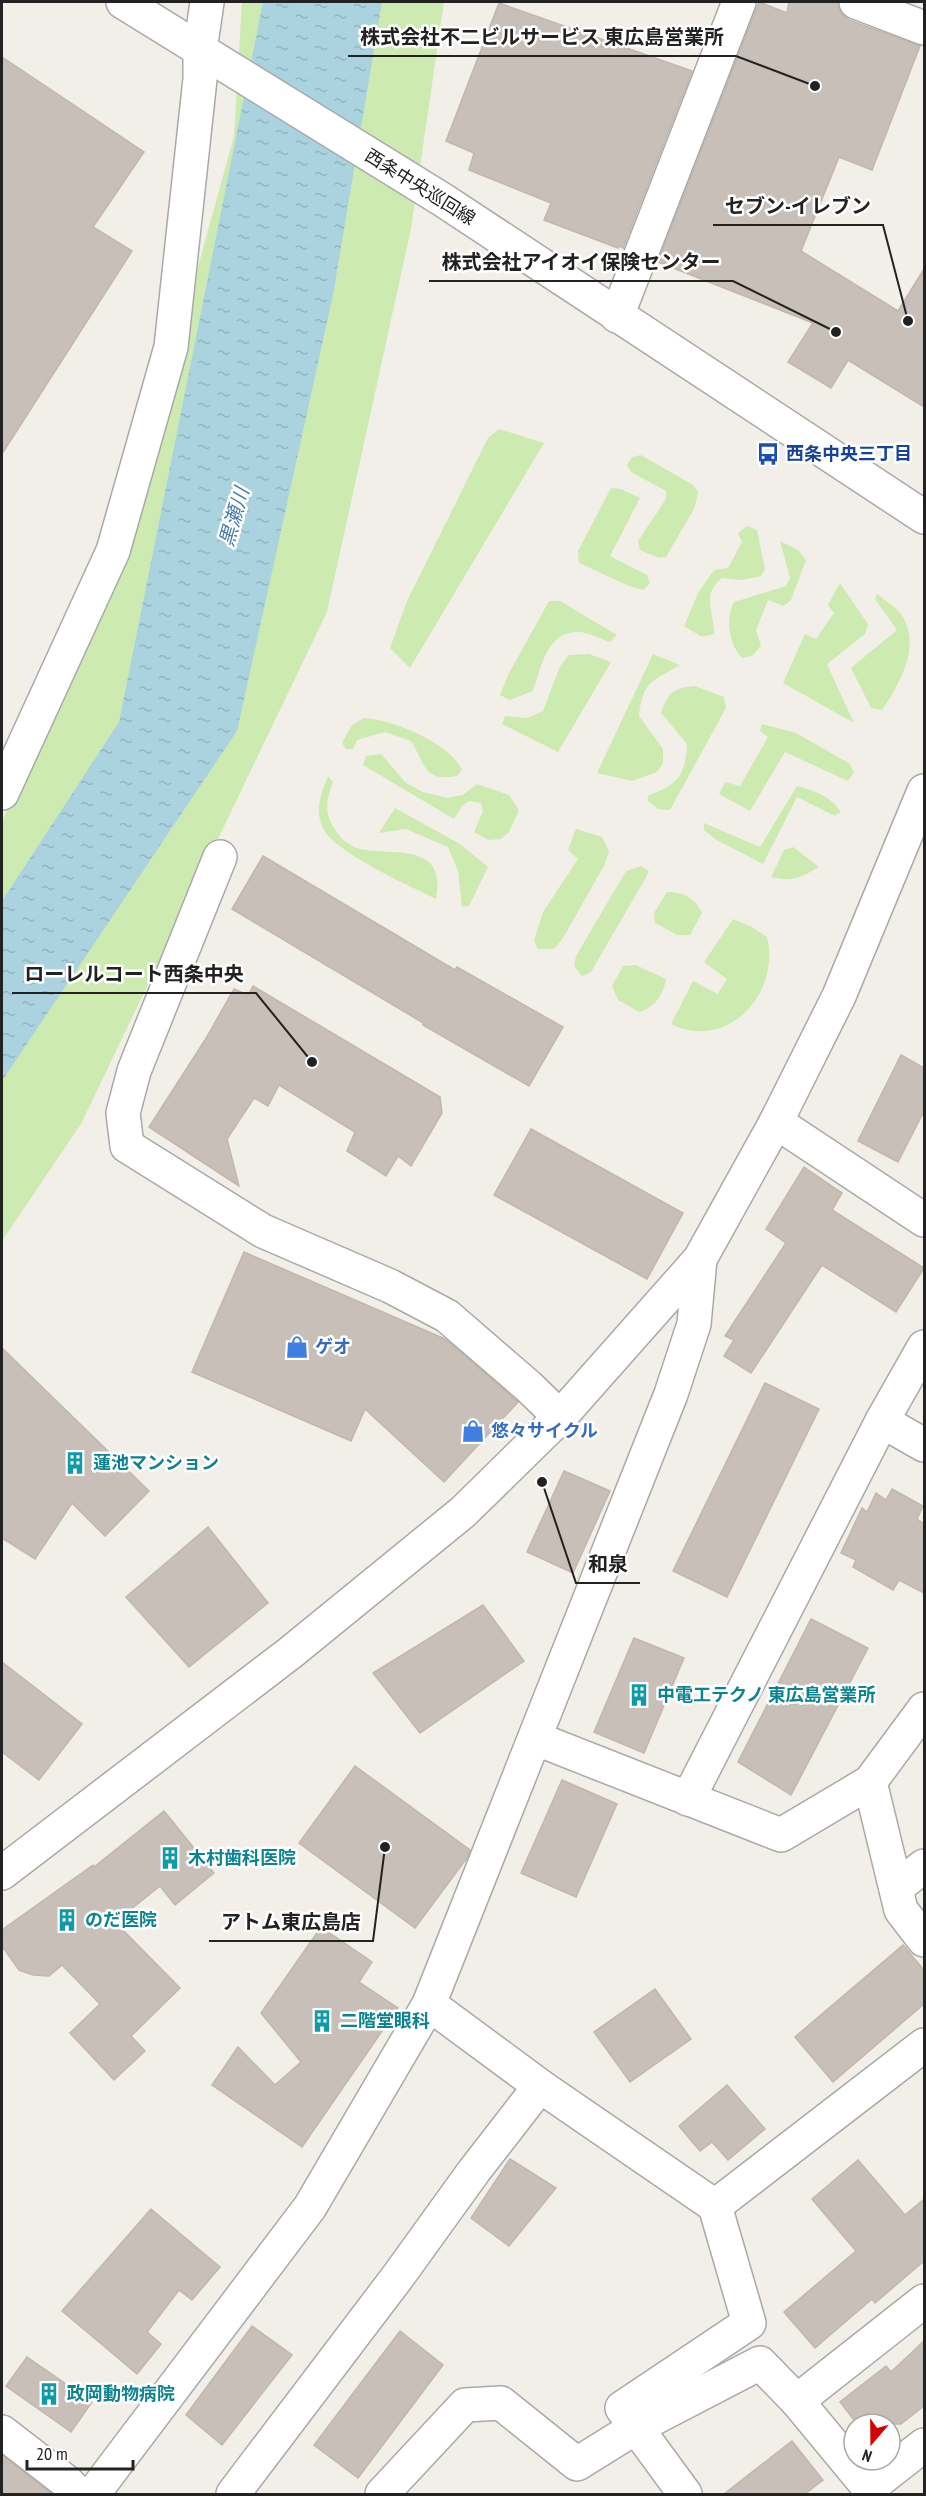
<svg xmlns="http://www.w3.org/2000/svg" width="926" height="2496" viewBox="0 0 926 2496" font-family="'PT Sans Narrow','Noto Sans JP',sans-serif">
<defs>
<pattern id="water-ripples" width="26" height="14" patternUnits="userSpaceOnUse" patternTransform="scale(1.5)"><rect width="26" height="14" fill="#aad3df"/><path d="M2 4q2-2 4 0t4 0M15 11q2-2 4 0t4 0" fill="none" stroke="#92b5bf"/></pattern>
</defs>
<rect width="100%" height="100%" fill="#f2efe9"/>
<g fill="#cdebb0">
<polygon points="242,2 444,2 411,229 327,612 81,1124 2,1241 2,821 105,604 234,136"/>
<polygon points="499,429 544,443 410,668 390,648 407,601 488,438"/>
<polygon points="641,455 693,485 698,492 695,507 666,557 659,558 640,550 638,541 666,499 666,491 631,472 627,465 632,457"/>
<polygon points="611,488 621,489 640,498 610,556 647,575 650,583 643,590 629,586 579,563 578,551"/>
<path d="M747,526L757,530L765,569L761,576L741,580L722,578C701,594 714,611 714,634L702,637L684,626L698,593L714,570L728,568L742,542L738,533Z"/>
<path d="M780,541L798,550L806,560L791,600L784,606L768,600L756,630L761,646L752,656L742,658C729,645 725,618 734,602L786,586L790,578Z"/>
<polygon points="840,583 868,624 865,634 827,664 854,723 783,683 805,634 816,639 834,613 828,605"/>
<path d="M877,594C886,601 899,609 904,619C920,649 899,685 882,710L871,708L851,668L897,630L875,599Z"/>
<path d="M549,601H560L617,635L610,642C601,639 588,632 578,632C547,631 541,668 533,691L510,700L500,695L508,675Z"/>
<polygon points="589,654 611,662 558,752 502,724 505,716 527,718 543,711 560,666 569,655"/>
<path d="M653,654L680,665C652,682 643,680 639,716L663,749V763L657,772L632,781L597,773Z"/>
<path d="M695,686L724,697L726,708L670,810L658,809L647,800L649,795C677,786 686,774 687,744L661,713C668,692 673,688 695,686Z"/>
<path d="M364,718C392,719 450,743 462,770L457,776C423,782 426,765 411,741L385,732L357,740L353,749H346L342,743L352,725Z"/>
<polygon points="762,724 796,733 850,764 854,772 848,781 785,752 750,811 719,794 725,782 740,786 768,737 760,731"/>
<polygon points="381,754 406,783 423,792 447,798 463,795 477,784 509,795 519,810 509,832 501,839 488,840 474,832 483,811 481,803 469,801 462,806 454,819 363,765 366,756"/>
<path d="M328,776L333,782C327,798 324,810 333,826C338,836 348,846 360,849C396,856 447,842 436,899C410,886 338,854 324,830C314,812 321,793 328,776Z"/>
<path d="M797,786C816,791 830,796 841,812L835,816L797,797L763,864L715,839L704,830V823L760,847Z"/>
<polygon points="395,808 460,844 488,867 469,906 462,907 458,871 448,847 406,829 379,833"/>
<polygon points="576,829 602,837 609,851 605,864 563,938 554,949 538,949 534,941 543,912 578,859 568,850"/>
<path d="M793,847L819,867C800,878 792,882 771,877L784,850Z"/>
<polygon points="641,866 649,871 644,881 591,972 582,976 574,966 576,956 626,871"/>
<path d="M667,892C684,892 695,898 702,913L690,935H677L655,923L654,913Z"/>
<path d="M733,919L752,927L767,937C781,993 728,1052 671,1024L693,981L718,994L727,979L704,962Z"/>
<path d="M636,965L666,979C664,994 654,1008 639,1012L618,1000L612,986L623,966Z"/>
</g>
<polygon fill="url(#water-ripples)" points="263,2 382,2 333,295 237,731 2,1081 2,901 119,722"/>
<g fill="#c7bfb8" stroke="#c4b6ab" stroke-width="1.5">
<polygon points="759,2 787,13 789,2 838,2 841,13 849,20 920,46 872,170 839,157 801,251 898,311 924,269 924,407 848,360 831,388 788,362 813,323 658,262"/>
<polygon points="499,3 692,71 623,248 619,246 618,248 544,220 551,203 469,170 474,153 446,141"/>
<polygon points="2,57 144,152 93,227 132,251 2,454"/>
<polygon points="263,856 455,970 457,967 563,1027 529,1086 423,1025 425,1024 232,909"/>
<polygon points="253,986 440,1097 442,1113 411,1166 398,1156 386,1176 347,1151 355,1132 279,1085 268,1106 254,1098 227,1139 239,1186 149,1127 205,1040 234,989 248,995"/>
<polygon points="901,1055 924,1068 924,1111 898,1162 858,1141"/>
<polygon points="531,1129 683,1213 647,1279 494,1195"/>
<polygon points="804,1167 842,1193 832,1210 924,1268 896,1312 822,1265 751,1373 724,1356 734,1340 725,1336 786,1243 766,1229"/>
<polygon points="244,1252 445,1339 518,1402 444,1482 365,1409 351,1441 192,1372"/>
<polygon points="2,1348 149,1491 105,1536 72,1503 35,1559 2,1538"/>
<polygon points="765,1383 819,1409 727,1597 673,1571"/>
<polygon points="564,1471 610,1491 573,1573 527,1552"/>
<polygon points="892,1489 923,1506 917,1519 924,1524 924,1593 899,1580 893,1590 853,1567 856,1560 841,1553 862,1508 867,1512 876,1493 886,1500"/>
<polygon points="208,1527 268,1603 189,1667 126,1597"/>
<polygon points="483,1605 524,1661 420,1733 373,1673"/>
<polygon points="811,1619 868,1648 791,1795 738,1762"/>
<polygon points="634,1638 684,1658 644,1753 594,1732"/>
<polygon points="2,1662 82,1724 39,1780 2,1752"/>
<polygon points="355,1766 470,1850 467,1858 415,1928 299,1843"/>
<polygon points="562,1780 617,1804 576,1897 521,1873"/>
<polygon points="164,1811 214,1873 175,1905 160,1886 115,1922 180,1988 131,2036 145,2051 114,2080 70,2033 100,2004 62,1965 49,1976 33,1975 19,1970 2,1946 2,1930 93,1865 94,1867"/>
<polygon points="321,1927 372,1962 359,1982 398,2008 302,2147 212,2085 238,2047 275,2085 301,2062 261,2013"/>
<polygon points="903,1945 924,1970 924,2004 833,2082 795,2037"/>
<polygon points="655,1989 691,2039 630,2082 594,2032"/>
<polygon points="727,2085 765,2129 728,2160 712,2142 700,2151 679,2126"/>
<polygon points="510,2159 556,2188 509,2246 471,2218"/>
<polygon points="858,2160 905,2215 924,2199 924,2261 875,2303 872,2299 815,2348 784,2312 856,2251 812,2199"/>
<polygon points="151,2209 220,2267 192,2300 179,2290 147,2332 161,2344 137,2374 62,2311"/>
<polygon points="252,2326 292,2355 222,2445 186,2415"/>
<polygon points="400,2331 443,2365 358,2478 314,2445"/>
<polygon points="924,2341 924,2406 901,2424 857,2424 840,2402 886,2366 891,2372"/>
<polygon points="27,2357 92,2402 71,2432 6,2386"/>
<polygon points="792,2441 823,2480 805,2494 724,2494"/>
<polygon points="2,2455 52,2494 2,2494"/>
</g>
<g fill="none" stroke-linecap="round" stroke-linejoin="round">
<g stroke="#a9a9a9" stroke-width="36">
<g id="minor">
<polyline points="856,2 924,28"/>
<polyline points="2,793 113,551 171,347 200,79 200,51 207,2"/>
<polyline points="220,857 134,1071 123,1113 127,1146 263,1231 390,1286 447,1316 528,1386 560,1417"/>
<polyline points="776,1122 924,1220"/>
<polyline points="882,1421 924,1445"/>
<polyline points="537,1739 781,1835 870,1782 924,1709"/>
<polyline points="870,1782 901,1910 924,1940"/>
<polyline points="688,1799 882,1421 924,1347"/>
<polyline points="896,1888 924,1866"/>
<polyline points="429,2004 540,2086 715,2206 749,2323 622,2408 685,2494"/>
<polyline points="715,2206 924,2045"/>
<polyline points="797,2401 924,2301"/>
<polyline points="2,2432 68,2483 78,2494"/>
<polyline points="869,2488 924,2445"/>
<polyline points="93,2494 310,2207 429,2004 671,1394 694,1324 700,1259"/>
<polyline points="233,2494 399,2275 474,2171 540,2086"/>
<polyline points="382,2494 465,2405 501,2403 577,2464 635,2428 760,2363 797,2401 874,2494"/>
</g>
</g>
<g stroke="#a9a9a9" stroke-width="36">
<g id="tertiary">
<polyline points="123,2 443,200 924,517"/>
<polyline points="617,316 739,2"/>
<polyline points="2,1873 290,1653 463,1512 560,1417 700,1259 776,1122 839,996 924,791"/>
</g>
</g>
<use href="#minor" stroke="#fff" stroke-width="33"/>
<use href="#tertiary" stroke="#fff" stroke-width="33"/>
</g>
<defs>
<g id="bus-bare" transform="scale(1.8)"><path d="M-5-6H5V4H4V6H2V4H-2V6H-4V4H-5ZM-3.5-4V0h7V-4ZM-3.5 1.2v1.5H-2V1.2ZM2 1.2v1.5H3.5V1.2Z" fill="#1a4fb4" stroke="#fff" stroke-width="2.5" paint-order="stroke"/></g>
<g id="shop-bare" transform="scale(1.8)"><path d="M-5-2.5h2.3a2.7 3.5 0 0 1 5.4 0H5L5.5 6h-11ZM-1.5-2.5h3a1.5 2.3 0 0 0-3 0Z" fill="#3f7fe0" stroke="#fff" stroke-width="2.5" paint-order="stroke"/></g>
<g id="building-bare" transform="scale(1.8)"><path d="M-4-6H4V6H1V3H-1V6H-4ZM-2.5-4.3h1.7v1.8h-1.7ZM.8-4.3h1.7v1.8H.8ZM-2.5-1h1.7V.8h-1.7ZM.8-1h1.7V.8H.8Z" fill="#0f9aa8" stroke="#fff" stroke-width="2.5" paint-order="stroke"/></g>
</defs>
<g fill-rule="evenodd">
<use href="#bus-bare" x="768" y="454"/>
<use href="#shop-bare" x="297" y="1347"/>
<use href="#shop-bare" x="473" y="1431"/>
<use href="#building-bare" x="75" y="1463"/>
<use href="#building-bare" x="639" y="1695"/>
<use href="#building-bare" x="170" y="1858"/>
<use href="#building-bare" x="67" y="1920"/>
<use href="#building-bare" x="322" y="2021"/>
<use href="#building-bare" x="49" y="2394"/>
</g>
<g text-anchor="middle" stroke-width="5" stroke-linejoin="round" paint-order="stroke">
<g font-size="18" fill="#222" stroke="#fff">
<text transform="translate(420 187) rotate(32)" y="6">西条中央巡回線</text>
</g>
<g font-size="18" font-weight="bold" fill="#164399" stroke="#fff" text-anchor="start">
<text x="786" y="460">西条中央三丁目</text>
</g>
<g font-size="18" font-weight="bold" fill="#366cbe" stroke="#fff" text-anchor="start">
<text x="315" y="1353">ゲオ</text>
<text x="491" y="1437">悠々サイクル</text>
</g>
<g font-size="18" font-weight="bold" fill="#0d838f" stroke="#fff" text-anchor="start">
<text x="93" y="1469">蓮池マンション</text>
<text x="657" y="1701">中電工テクノ 東広島営業所</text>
<text x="188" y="1864">木村歯科医院</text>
<text x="85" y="1926">のだ医院</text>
<text x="340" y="2027">二階堂眼科</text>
<text x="67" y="2400">政岡動物病院</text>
</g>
<g font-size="20" font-style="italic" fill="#4a7aab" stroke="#fff">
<text transform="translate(234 517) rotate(-74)" y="7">黒瀬川</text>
</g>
</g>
<path fill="none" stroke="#222" stroke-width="2" d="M815 86L736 56H348M908 321L883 225H713M836 332L733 281H429M312 1062L256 993H12M542 1482L576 1583H640M385 1847L373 1941H209"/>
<g fill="#222" stroke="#fff" stroke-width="2">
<circle cx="815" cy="86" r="6"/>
<circle cx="908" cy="321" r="6"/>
<circle cx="836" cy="332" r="6"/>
<circle cx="312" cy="1062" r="6"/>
<circle cx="542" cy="1482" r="6"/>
<circle cx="385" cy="1847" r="6"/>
</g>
<g font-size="20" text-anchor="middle" font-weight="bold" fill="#222" stroke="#fff" stroke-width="5" stroke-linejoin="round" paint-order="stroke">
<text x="542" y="44">株式会社不二ビルサービス 東広島営業所</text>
<text x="798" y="213">セブン-イレブン</text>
<text x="581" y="269">株式会社アイオイ保険センター</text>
<text x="134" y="981">ローレルコート西条中央</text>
<text x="608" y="1571">和泉</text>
<text x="291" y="1929">アトム東広島店</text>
</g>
<rect width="926" height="2496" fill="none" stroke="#222222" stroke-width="6"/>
<g transform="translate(872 2442) rotate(200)"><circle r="28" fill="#ffffff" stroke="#a7a7a7" stroke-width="1.5"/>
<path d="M0-4.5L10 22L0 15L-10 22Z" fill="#d40000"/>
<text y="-9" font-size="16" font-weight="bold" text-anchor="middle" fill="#222222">N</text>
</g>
<path d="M27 2460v9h106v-9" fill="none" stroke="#222222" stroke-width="3"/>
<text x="36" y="2460" font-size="18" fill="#222222" stroke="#ffffff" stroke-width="4.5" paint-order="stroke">20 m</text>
</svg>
